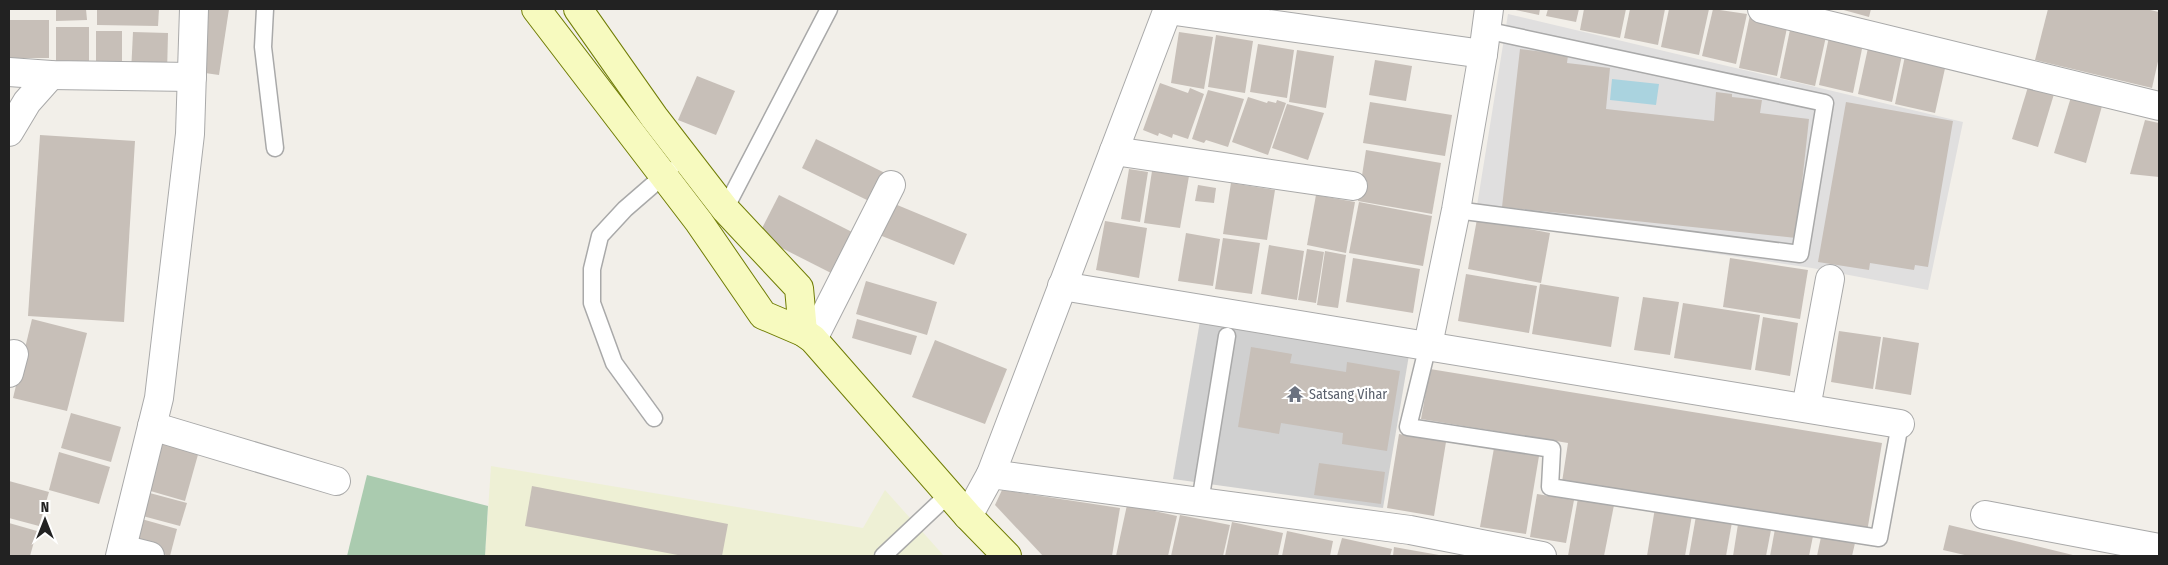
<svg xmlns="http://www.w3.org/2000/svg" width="2168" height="565" viewBox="0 0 2168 565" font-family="'Fira Sans Condensed',sans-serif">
<rect width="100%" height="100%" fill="#f2efe9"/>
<polygon fill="#e0dfdf" points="1508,14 1963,122 1928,290 1812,268 1475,218"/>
<polygon fill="#d0d0d0" points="1200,321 1409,355 1383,508 1173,479"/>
<polygon fill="#eef0d5" points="491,466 863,528 885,490 944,556 485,556"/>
<polygon fill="#aacbaf" points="367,475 488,506 485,556 347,556"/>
<polygon fill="#aad3df" points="1612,79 1659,84 1656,105 1610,100"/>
<g fill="#c7bfb8">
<polygon points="56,9 86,9 87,20 56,21"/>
<polygon points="97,9 159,9 158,26 97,25"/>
<polygon points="207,9 229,9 219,75 198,72"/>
<polygon points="1511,9 1540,9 1539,15"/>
<polygon points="1548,9 1579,9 1576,22 1546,16"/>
<polygon points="1584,9 1626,9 1620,38 1580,30"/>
<polygon points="1630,9 1665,9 1658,45 1624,38"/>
<polygon points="1669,9 1709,9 1699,55 1661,47"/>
<polygon points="1713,9 1747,14 1736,64 1702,56"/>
<polygon points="1840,9 1871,9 1869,17"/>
<polygon points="2048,9 2146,9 2159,12 2159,57 2152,88 2035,60"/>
<polygon points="1750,15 1788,23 1777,76 1739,68"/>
<rect x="9" y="20" width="40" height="38"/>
<polygon points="1791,25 1827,32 1815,86 1780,78"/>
<rect x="56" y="27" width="33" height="42"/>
<rect x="96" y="31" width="26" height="37"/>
<polygon points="133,32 168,33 167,74 131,73"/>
<polygon points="1179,32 1213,37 1204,89 1171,83"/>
<polygon points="1216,35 1253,41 1245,93 1208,87"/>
<polygon points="1829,37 1863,44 1853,93 1819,85"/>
<polygon points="1258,44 1294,50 1287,98 1250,92"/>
<polygon points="1868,48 1902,55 1892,102 1858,94"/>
<polygon points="1520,49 1568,55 1567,63 1610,68 1606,109 1714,121 1716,92 1732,94 1732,97 1762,100 1760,113 1809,119 1796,238 1502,207"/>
<polygon points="1297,50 1334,56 1326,108 1289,102"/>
<polygon points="1905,56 1946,64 1935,113 1895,104"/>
<polygon points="1375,60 1412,66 1406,101 1369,95"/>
<polygon points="697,76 735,91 716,135 678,120"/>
<polygon points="1160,83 1188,93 1190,88 1204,94 1188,139 1173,134 1172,138 1159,133 1158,136 1143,130"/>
<polygon points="2028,87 2054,94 2038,147 2012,139"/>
<polygon points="1208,90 1244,99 1228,147 1206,140 1204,143 1192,139"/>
<polygon points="1248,97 1267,103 1268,101 1276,103 1277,100 1286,103 1268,155 1232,142"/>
<polygon points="2071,97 2102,106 2086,163 2054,153"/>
<polygon points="1370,102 1452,115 1445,156 1363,143"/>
<polygon points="1846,102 1953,121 1928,267 1915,265 1914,270 1870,263 1869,270 1818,262"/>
<polygon points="1287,104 1324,113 1308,160 1272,148"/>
<polygon points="2145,120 2159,123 2159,177 2130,174"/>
<polygon points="40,135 135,141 124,322 28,316"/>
<polygon points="816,139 887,174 873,203 802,168"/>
<polygon points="1366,150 1441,163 1432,214 1358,201"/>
<polygon points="1129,169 1148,172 1140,222 1121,219"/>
<polygon points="1152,171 1189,176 1180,228 1144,223"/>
<polygon points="1231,183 1275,190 1267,240 1223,234"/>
<polygon points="1198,185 1216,188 1214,203 1195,201"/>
<polygon points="779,195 852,232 831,273 758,236"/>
<polygon points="1316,195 1355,202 1346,253 1307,245"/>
<polygon points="890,202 967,234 954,265 877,234"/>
<polygon points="1359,202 1432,216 1423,266 1349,253"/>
<polygon points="1477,219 1550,233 1541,283 1468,269"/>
<polygon points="1105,221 1147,228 1139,278 1096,270"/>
<polygon points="1186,233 1220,239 1213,286 1178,281"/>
<polygon points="1223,238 1260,243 1252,294 1215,289"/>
<polygon points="1269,245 1304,251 1297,300 1261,294"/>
<polygon points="1307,249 1324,252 1316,303 1298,300"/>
<polygon points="1325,251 1346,255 1338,308 1317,305"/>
<polygon points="1353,258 1420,269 1413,313 1346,302"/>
<polygon points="1730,258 1808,270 1800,319 1723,307"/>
<polygon points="1466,274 1537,286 1529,333 1458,321"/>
<polygon points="866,281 937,302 927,335 856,314"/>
<polygon points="1540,284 1619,297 1611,347 1532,334"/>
<polygon points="1643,297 1679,302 1670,355 1634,350"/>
<polygon points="1683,303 1760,315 1751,370 1674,358"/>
<polygon points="1763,317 1798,323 1790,376 1755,370"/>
<polygon points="32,319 87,333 67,411 13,398"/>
<polygon points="857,319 917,336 911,355 852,338"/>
<polygon points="1839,331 1881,337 1873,389 1831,382"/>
<polygon points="1883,337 1919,343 1911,395 1875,389"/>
<polygon points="935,340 1007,369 985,424 912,397"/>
<polygon points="1251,347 1292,354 1290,363 1346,372 1347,362 1400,371 1387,451 1342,444 1343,433 1281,423 1279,434 1238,427"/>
<polygon points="1430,369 1882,443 1867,532 1562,482 1568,443 1421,419"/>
<polygon points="71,413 121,427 111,462 61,448"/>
<polygon points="1399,434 1446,442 1434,516 1387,508"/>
<polygon points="161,441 199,451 185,501 147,490"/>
<polygon points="1494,448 1539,456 1526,534 1480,527"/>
<polygon points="59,452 110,467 99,504 49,490"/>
<polygon points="1319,463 1385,472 1381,504 1314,495"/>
<polygon points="9,481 49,492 39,526 9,518"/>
<polygon points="532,486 728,524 722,556 683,556 525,526"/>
<polygon points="1002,490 1120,508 1112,556 1043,556 995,505"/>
<polygon points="146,492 187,503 180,526 139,515"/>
<polygon points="1537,494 1574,500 1566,543 1530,537"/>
<polygon points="1578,498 1614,505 1604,556 1568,556"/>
<polygon points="1127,505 1177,516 1168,556 1116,556"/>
<polygon points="1655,508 1692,515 1685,556 1647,556"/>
<polygon points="1180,515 1230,525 1223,556 1171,556"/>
<polygon points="1696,516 1732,522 1726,556 1689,556"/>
<polygon points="138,518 177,529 170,556 131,546"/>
<polygon points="1232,522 1283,533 1278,556 1225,556"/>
<polygon points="9,523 37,531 30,556 9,556"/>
<polygon points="1738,524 1771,530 1766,556 1733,556"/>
<polygon points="1949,525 2077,556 1969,556 1943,550"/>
<polygon points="1775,529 1813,536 1809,556 1770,556"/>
<polygon points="1287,531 1333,541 1330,556 1282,556"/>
<polygon points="1821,537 1855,543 1852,556 1817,556"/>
<polygon points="1342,538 1392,549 1390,556 1337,556"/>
<polygon points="1394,547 1439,555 1439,556 1393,556"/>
</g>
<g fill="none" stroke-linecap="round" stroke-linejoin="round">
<g stroke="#a9a9a9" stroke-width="19">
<g id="service">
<polyline points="265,9 263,47 275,148"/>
<polyline points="725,209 829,9"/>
<polyline points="1456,210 1800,254 1825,103 1485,30"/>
<polyline points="1428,345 1408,427 1552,449 1550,487 1879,538 1900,424"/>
<polyline points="654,418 614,363 592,303 592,269 600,236 625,209 670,170"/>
<polyline points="1200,502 1227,336"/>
<polyline points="883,556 950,493"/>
</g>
</g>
<g stroke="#a9a9a9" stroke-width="30">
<g id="minor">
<polyline points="1762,9 2159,106"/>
<polyline points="1168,10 1483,54 1489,9"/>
<polyline points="9,72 51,75 192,77"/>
<polyline points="9,132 27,102 51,75"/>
<polyline points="1114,151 1353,186"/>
<polyline points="1062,286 1900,424"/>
<polyline points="813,339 891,185"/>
<polyline points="1428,345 1456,210 1483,54"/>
<polyline points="9,373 14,354"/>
<polyline points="1806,408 1830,279"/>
<polyline points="152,426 336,481"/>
<polyline points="991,474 1410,530 1542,556"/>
<polyline points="1985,515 2159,548"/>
<polyline points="968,516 991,474 1168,9"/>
<polyline points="122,549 150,556"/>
<polyline points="120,556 159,398 190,134 194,9"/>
</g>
</g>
<g stroke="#707d05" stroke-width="30">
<g id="secondary">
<polyline points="536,9 699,222 763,315 803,332 813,339 968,516 1007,556"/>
<polyline points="578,9 654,117 725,209 799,288 803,332"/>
</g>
</g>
<use href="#service" stroke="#fff" stroke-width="16"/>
<use href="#minor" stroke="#fff" stroke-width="28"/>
<use href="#secondary" stroke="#f7fabf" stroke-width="28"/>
</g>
<defs>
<g id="temple-bare" transform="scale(1.35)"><path d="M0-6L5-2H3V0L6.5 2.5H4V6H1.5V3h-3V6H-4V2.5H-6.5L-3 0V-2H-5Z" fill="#6b7280" stroke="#fff" stroke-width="2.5" paint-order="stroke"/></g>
</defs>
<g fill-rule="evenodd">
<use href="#temple-bare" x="1295" y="394"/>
</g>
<g text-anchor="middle" stroke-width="4.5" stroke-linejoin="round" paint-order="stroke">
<g font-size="14" fill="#5b616d" stroke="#fff" text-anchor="start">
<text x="1309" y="399">Satsang Vihar</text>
</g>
</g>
<rect width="2168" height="565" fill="none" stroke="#222222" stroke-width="20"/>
<g transform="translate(45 520)" stroke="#ffffff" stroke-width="4" paint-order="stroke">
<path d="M0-4L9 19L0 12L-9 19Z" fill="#222222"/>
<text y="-8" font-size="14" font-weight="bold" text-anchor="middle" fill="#222222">N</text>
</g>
</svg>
